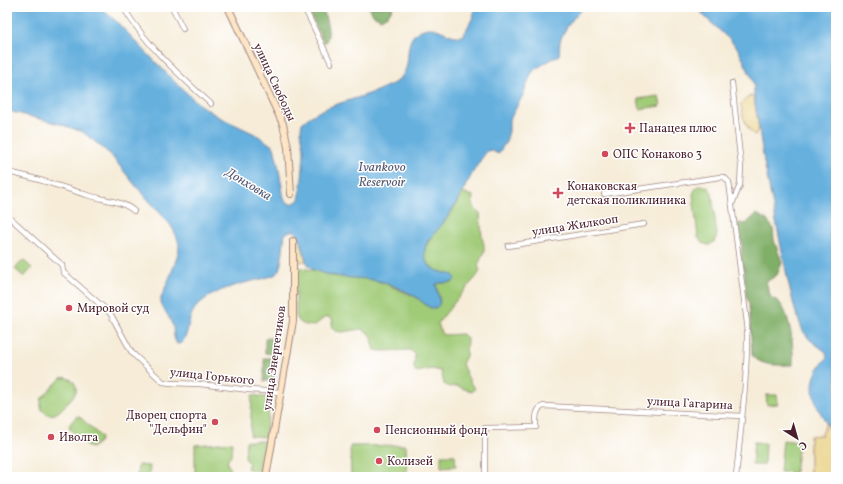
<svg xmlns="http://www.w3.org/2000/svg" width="843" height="484" viewBox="0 0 843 484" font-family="Vollkorn,serif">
<rect width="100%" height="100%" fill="#fff"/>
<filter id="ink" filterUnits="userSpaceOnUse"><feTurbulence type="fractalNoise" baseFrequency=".025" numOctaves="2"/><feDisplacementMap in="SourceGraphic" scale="8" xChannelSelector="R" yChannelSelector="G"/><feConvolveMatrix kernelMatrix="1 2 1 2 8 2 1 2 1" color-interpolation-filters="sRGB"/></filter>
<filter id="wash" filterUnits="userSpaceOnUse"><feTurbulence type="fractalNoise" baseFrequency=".012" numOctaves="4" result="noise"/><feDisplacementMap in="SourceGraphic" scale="16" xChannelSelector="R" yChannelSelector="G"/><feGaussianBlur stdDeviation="0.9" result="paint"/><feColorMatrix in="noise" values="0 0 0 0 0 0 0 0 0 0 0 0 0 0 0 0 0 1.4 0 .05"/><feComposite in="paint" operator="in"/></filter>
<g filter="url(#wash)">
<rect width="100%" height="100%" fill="#f6ecd8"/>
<g fill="#a0cb77" stroke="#757551">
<polygon points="659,96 661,106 640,109 638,99"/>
<polygon points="701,185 708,187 712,193 717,235 715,241 709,245 702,243 698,237 693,194 696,188"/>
<path d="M463,193L473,196C472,204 472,208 480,213L482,237L484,245V252L478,265L480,271L477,276L458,298L438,323L441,333L444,335L463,334L467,338L466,356L462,364L471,384L475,388L472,392L457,386L449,387L444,384L441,371L432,369L416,372L414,368L415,354L410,350L380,351L375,350L373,345L372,337L369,333L362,329L342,332L335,331L331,326L333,320L328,317L324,318L314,326C306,325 299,325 296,316V267L313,270L331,276L370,279L384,283L416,297L430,308L440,302L436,284L441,283L453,282V275C447,273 438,272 433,268C410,251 439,231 448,217C454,209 458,200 463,193Z"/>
<polygon points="23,260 32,268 24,277 15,269"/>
<path d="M61,378C69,376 78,382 76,392C74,396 71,399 68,402C61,410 51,423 41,408V399Z"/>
<polygon points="252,395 271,398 265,437 250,436"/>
<polygon points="766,395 777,395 778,404 767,405"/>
<polygon points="76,417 79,416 81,418 101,437 100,441 92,448 88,447 69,428 70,424"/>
<polygon points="783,440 799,442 795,473 780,472"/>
<polygon points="246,441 266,441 264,452 261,452 259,464 261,464 260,471 248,469 247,467 249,463 245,458"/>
<polygon points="232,442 231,456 227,461 228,465 230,467 229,477 195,477 195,445"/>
<polygon points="754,442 765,443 764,465 752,465"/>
<polygon points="406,445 407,477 351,477 350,446"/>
<polygon points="441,455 455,455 456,466 441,467"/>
<polygon points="138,465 150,466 149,476 137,475"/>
</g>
<g fill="#80af68" stroke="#65674a">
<path d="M307,7H324C324,21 332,29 326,42H323Z"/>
<polygon points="369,7 393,7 389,14 381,19 373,15"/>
<path d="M756,214L766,219L773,228L774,240L782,263L777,275L766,282L771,298C773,299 777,300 779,302C791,315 794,349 793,365C779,365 761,367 752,355L749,303L746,296L744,269L741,259L742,242L738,234V223L746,224Z"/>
<polygon points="265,338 274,338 274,354 265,353"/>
<rect x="264" y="358" width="11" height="23"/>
</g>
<g fill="#eeda9e" stroke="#9c7c64">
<path d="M751,96L754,97L759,128L755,135C746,130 742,114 741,104L748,97Z"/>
<polygon points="297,236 301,240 306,261 298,262"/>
<polygon points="826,422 836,448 836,477 810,477 810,436 822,435"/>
</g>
<g fill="#66b0de" stroke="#586884">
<path d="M7,7H99L117,22L177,84L200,105L219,117L257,135L274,147L278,164L284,199L286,202L291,204C294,203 297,202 299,199C301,194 304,158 304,151C304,142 299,132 302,123C324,103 357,101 383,88C388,86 393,84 397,81C416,67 400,42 419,31C437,21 446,39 463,36L472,19L476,7H584C574,17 564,28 560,42C559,46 560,51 559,55L535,69L531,74L523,95L509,121V131L506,142L498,154L491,150L487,151C469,174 459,204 440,227C432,236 423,243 425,256C426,270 442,272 453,275L455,278L453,282L441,283L436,284C436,290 443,304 437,307C436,308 433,308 431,308C426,306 421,300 416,297C407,291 396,287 386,283C365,276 344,280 323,273C319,271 315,271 312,269C302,262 305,241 295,231H290L285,234C283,244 283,266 277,273C273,278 245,282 237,285C223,289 209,295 199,304C186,316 191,330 182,343L177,344C172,337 175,329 171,322C168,313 160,308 161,298C165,288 179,257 179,247C179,239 173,229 169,223L135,185L110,154L83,132L60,124L12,112L7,108Z"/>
<path d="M697,7H836V448C834,441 832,434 829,428C826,422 823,417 820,412C809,392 811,373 827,358L826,352L810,340L803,331L795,310L788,281L764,162L754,97V85L751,76L738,49L729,39L705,17Z"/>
</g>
</g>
<g filter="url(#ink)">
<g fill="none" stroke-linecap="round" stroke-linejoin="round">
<g stroke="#a08682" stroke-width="6">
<g id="minor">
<path d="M123,7C146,45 178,74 211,104"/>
<polyline points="172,7 183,29"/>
<polyline points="304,7 331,63"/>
<polyline points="732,83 741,166 740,185 732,204"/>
<path d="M7,172C35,177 61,187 87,195C103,200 121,200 134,211"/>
<path d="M604,194L720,177H724L729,182L747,323C748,374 741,426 736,477"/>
<polyline points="7,215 62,265 63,272 110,313 132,353 163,382 171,383 200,384 249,390 280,392"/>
<polyline points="508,246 644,224"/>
<path d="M485,477V428L536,427C536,419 535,408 544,406L742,416"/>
</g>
</g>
<g stroke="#a08682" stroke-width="8">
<g id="secondary">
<polyline points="228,7 283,124 288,147 291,194"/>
<polyline points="266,477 293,321 293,241"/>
</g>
</g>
<use href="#minor" stroke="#fff" stroke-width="4.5"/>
<use href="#secondary" stroke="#fde5c5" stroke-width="6"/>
</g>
</g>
<g fill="#d1495b" stroke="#fff" stroke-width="1.5">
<path d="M628 122h4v4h4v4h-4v4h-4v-4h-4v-4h4z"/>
<circle cx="605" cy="154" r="4"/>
<path d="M556 187h4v4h4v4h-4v4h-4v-4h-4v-4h4z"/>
<circle cx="69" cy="308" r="4"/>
<circle cx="215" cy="422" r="4"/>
<circle cx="377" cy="430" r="4"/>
<circle cx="51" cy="437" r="4"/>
<circle cx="379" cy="461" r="4"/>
</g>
<g text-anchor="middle" stroke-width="3" stroke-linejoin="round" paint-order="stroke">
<g font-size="12" fill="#4a1f2b" stroke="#fff">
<text transform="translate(275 82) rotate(65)" y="4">улица Свободы</text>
<text transform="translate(575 225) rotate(-9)" y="4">улица Жилкооп</text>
<text transform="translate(274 358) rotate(-82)" y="4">улица Энергетиков</text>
<text transform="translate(212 376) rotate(6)" y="4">улица Горького</text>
<text transform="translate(690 403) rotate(3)" y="4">улица Гагарина</text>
</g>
<g font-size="12" fill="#4a1f2b" stroke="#fff" text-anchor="start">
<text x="639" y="132">Панацея плюс</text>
<text x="613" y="158">ОПС Конаково 3</text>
<text x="567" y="190">Конаковская<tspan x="567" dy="14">детская поликлиника</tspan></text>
<text x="77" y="312">Мировой суд</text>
<text x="207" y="419" text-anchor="end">Дворец спорта<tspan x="207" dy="14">"Дельфин"</tspan></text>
<text x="385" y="434">Пенсионный фонд</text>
<text x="59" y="441">Иволга</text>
<text x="387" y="465">Колизей</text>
</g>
<g font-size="13" font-style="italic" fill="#555973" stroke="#fff">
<text x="382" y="171">Ivankovo<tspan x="382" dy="15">Reservoir</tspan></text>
<text transform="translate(249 183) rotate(31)" y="5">Донховка</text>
</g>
</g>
<rect width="843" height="484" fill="none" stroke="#fff" stroke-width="24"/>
<g transform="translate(797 438) rotate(143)" stroke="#ffffff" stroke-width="3" paint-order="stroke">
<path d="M0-3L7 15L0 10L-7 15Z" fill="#4a1f2b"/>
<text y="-6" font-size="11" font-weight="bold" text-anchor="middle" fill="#4a1f2b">С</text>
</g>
</svg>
